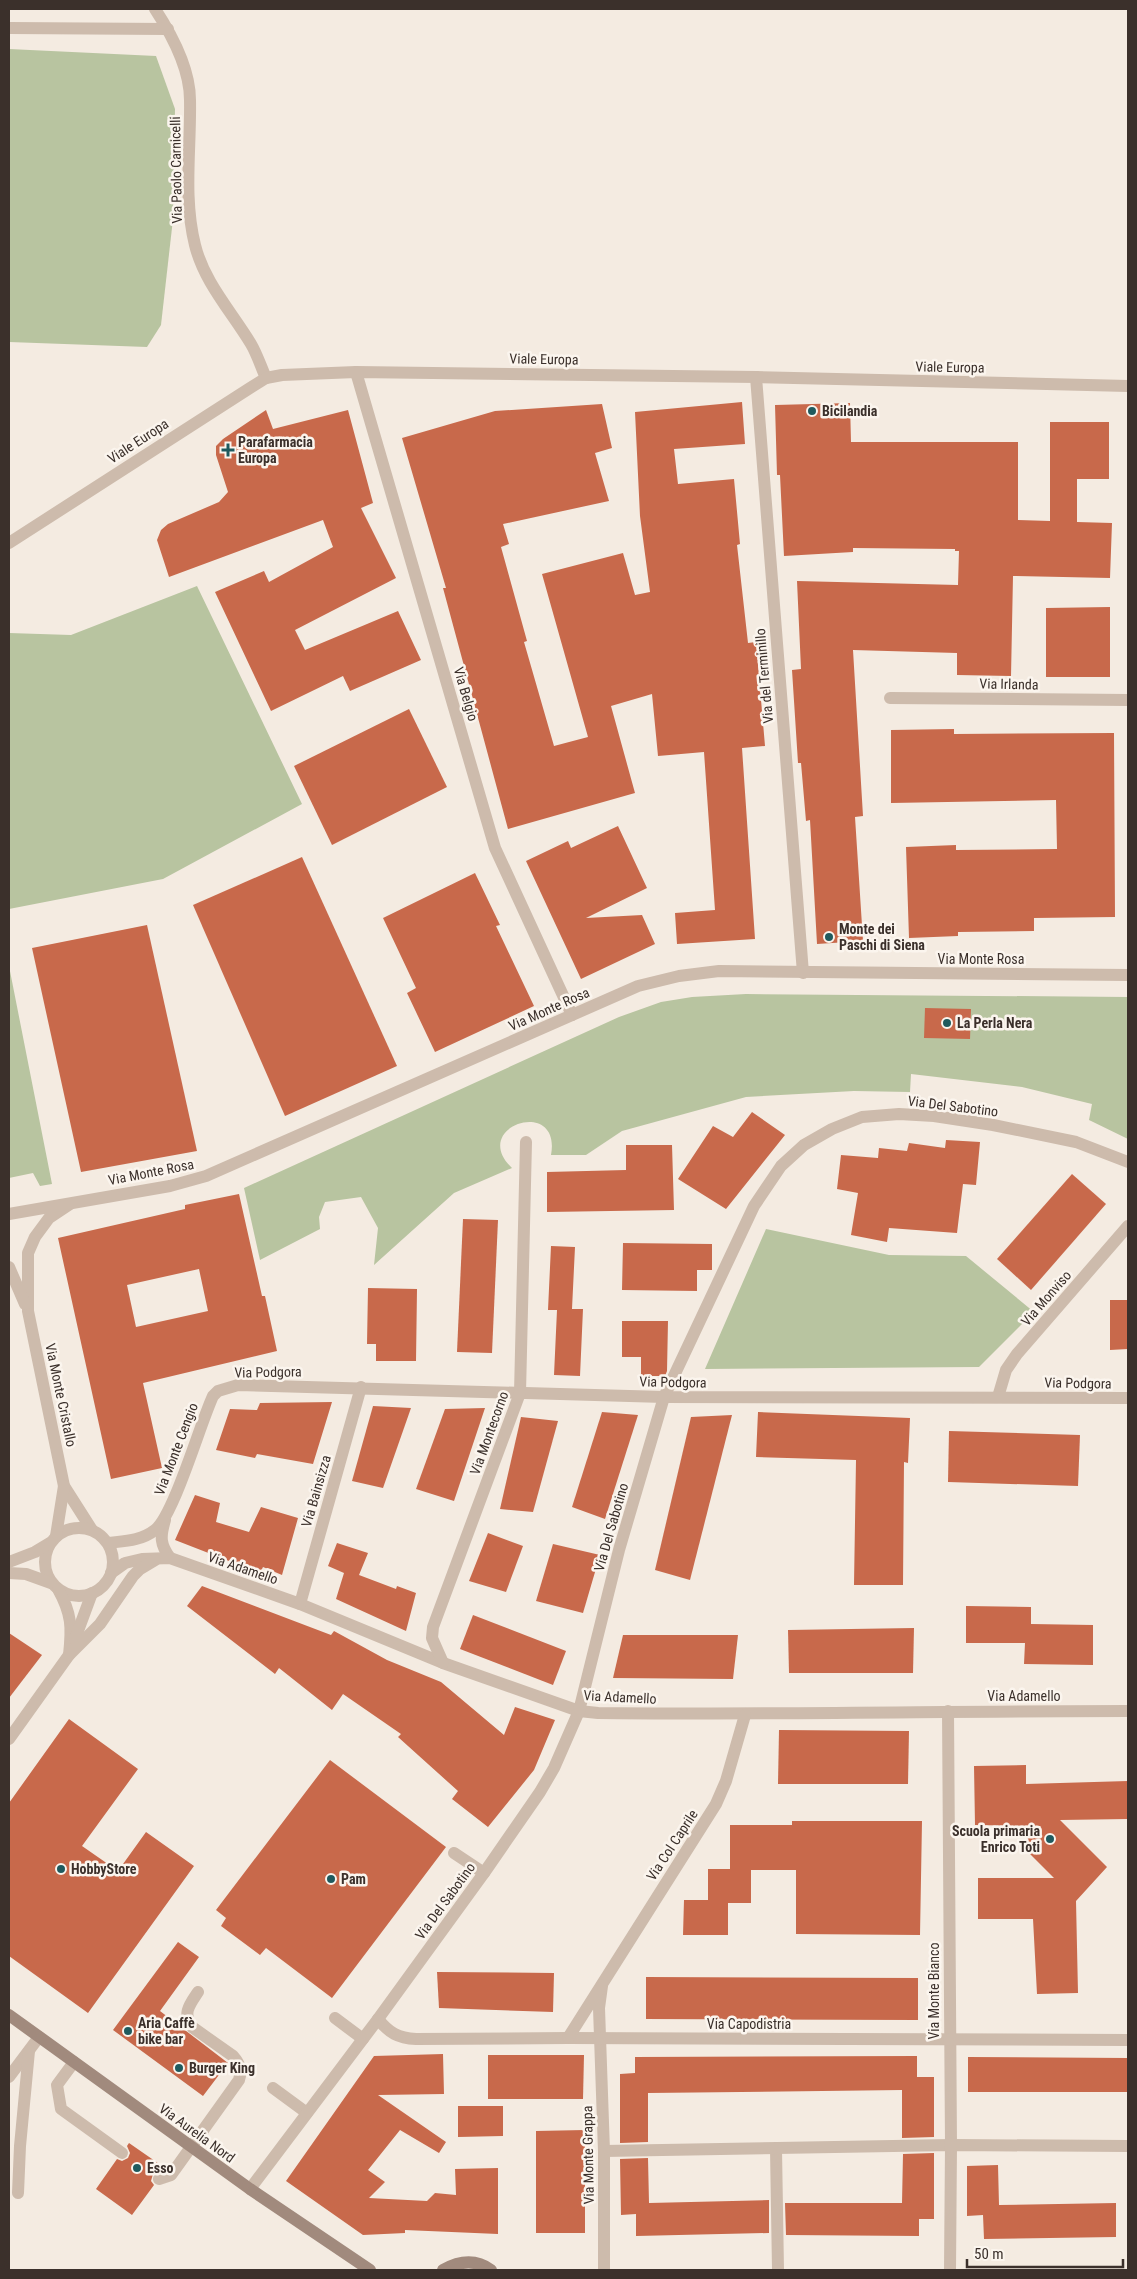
<svg xmlns="http://www.w3.org/2000/svg" width="1137" height="2279" viewBox="0 0 1137 2279" font-family="'Roboto Condensed',sans-serif">
<rect width="100%" height="100%" fill="#f4ebe1"/>
<g fill="#b8c4a0">
<polygon points="9,49 156,56 175,109 173,219 161,325 147,347 9,342"/>
<polygon points="197,586 302,804 163,879 9,909 9,633 71,635"/>
<polygon points="9,966 52,1184 40,1186 33,1173 9,1178"/>
<path d="M746,994L1128,997V1139L1089,1120L1092,1104L1022,1087L911,1074L910,1092L854,1091L746,1097L622,1131L586,1155H551C562,1096 468,1126 512,1168L454,1193L374,1265L378,1228L361,1197L325,1202L319,1217L320,1229L260,1260L244,1188L619,1017L661,1002L692,997Z"/>
<polygon points="766,1229 889,1255 966,1256 1034,1312 979,1367 705,1369"/>
</g>
<g fill="#c8694b" fill-rule="evenodd">
<polygon points="742,402 745,444 674,449 678,484 734,479 740,544 737,545 748,643 756,642 765,746 742,748 755,939 677,944 675,913 715,910 704,752 658,756 652,694 611,706 635,793 508,829 443,588 446,588 402,438 495,411 602,404 612,448 595,453 609,501 503,524 509,544 501,547 527,641 524,642 554,746 588,737 542,574 623,553 635,595 650,592 640,516 635,412"/>
<polygon points="850,403 851,442 1018,442 1018,520 1050,521 1050,422 1109,422 1109,479 1077,479 1077,522 1112,523 1110,578 1013,576 1011,676 957,675 957,653 853,650 863,816 855,817 863,941 817,944 810,820 806,821 801,763 798,763 792,670 801,669 797,581 958,585 959,551 955,551 955,549 853,548 853,552 784,556 780,475 777,475 775,405"/>
<polygon points="266,410 273,429 348,410 373,503 361,508 396,578 295,630 305,650 398,611 421,660 350,691 343,676 271,711 215,592 264,571 269,582 333,547 323,520 169,577 157,540 161,530 168,524 219,502 228,492 216,455 216,446 223,439"/>
<polygon points="1110,607 1110,677 1046,677 1046,608"/>
<polygon points="409,709 447,787 332,845 294,766"/>
<polygon points="954,729 954,734 1114,733 1115,917 1034,918 1034,931 958,932 958,936 909,938 906,847 956,845 956,850 1057,849 1056,800 891,803 891,730"/>
<polygon points="618,826 647,888 586,918 642,915 655,944 581,979 526,861 568,841 571,848"/>
<polygon points="302,857 397,1066 285,1116 193,905"/>
<polygon points="475,873 500,925 496,926 534,1006 435,1052 407,993 416,988 383,918"/>
<polygon points="147,925 197,1151 81,1172 32,948"/>
<polygon points="925,1008 971,1009 970,1039 924,1038"/>
<polygon points="752,1112 785,1135 726,1209 678,1179 713,1126 733,1137"/>
<polygon points="946,1140 980,1142 976,1185 963,1184 957,1233 889,1228 887,1242 851,1235 858,1193 837,1189 841,1155 878,1158 879,1148 907,1151 909,1143 945,1148"/>
<polygon points="626,1145 672,1145 674,1210 547,1212 547,1172 626,1170"/>
<polygon points="1072,1174 1106,1204 1031,1290 997,1259"/>
<path d="M239,1194L262,1296H265L277,1351L143,1383L162,1468L111,1479L58,1238L185,1209V1205ZM199,1269L208,1311L136,1327L127,1285Z"/>
<polygon points="463,1219 498,1220 492,1353 457,1352"/>
<polygon points="623,1243 712,1244 712,1270 697,1270 697,1291 622,1290"/>
<polygon points="551,1246 575,1247 572,1309 583,1309 580,1376 554,1375 557,1310 548,1310"/>
<polygon points="368,1288 417,1289 416,1361 376,1361 376,1344 367,1344"/>
<polygon points="1110,1300 1128,1300 1128,1349 1110,1350"/>
<polygon points="622,1321 668,1321 667,1371 665,1376 641,1376 641,1357 622,1357"/>
<polygon points="332,1402 313,1464 257,1454 255,1458 216,1450 230,1409 257,1410 260,1403"/>
<polygon points="373,1406 411,1408 383,1488 352,1481"/>
<polygon points="485,1408 454,1501 416,1489 445,1409"/>
<polygon points="602,1412 638,1415 605,1519 572,1507"/>
<polygon points="758,1412 910,1418 908,1463 904,1462 903,1585 854,1585 856,1460 756,1457"/>
<polygon points="732,1415 690,1580 655,1570 691,1417"/>
<polygon points="521,1417 558,1421 533,1512 500,1509"/>
<polygon points="949,1431 1080,1435 1078,1486 948,1482"/>
<polygon points="195,1495 220,1503 216,1522 249,1532 261,1507 298,1518 282,1575 263,1567 260,1573 175,1540"/>
<polygon points="488,1533 523,1546 506,1592 469,1581"/>
<polygon points="337,1543 368,1553 359,1575 396,1589 397,1586 416,1593 406,1631 336,1599 344,1573 328,1566"/>
<polygon points="553,1544 600,1555 583,1613 536,1601"/>
<polygon points="202,1586 331,1635 334,1631 387,1660 441,1682 504,1735 515,1707 555,1720 534,1770 488,1827 452,1799 458,1791 398,1737 401,1734 343,1694 332,1710 279,1668 275,1674 187,1606"/>
<polygon points="966,1606 1031,1607 1031,1624 1093,1625 1093,1665 1024,1664 1025,1643 966,1643"/>
<polygon points="473,1615 566,1651 553,1685 460,1649"/>
<polygon points="914,1628 913,1673 789,1673 788,1630"/>
<polygon points="9,1633 42,1655 9,1698"/>
<polygon points="623,1635 738,1635 733,1679 613,1678"/>
<polygon points="69,1719 138,1769 82,1846 118,1871 146,1832 194,1866 88,2013 9,1956 9,1803"/>
<polygon points="779,1730 909,1731 908,1784 778,1784"/>
<polygon points="330,1760 446,1847 332,1998 266,1948 260,1955 221,1926 226,1918 216,1910"/>
<polygon points="1026,1765 1026,1784 1128,1781 1128,1819 1060,1820 1107,1867 1076,1901 1078,1993 1037,1994 1033,1919 978,1919 978,1878 1054,1878 1021,1845 1041,1826 975,1825 974,1766"/>
<polygon points="792,1821 922,1821 920,1935 796,1934 796,1870 751,1870 751,1903 728,1903 728,1935 683,1935 684,1900 708,1900 708,1869 730,1869 730,1825 792,1825"/>
<polygon points="178,1942 199,1957 160,2011 228,2063 203,2096 113,2030"/>
<polygon points="437,1972 554,1973 553,2012 439,2008"/>
<polygon points="646,1977 918,1978 918,2020 646,2019"/>
<polygon points="443,2054 444,2094 378,2095 446,2142 439,2153 400,2130 368,2170 385,2182 369,2198 427,2201 435,2193 456,2195 455,2169 498,2168 498,2234 405,2230 405,2233 363,2235 286,2181 374,2056"/>
<polygon points="488,2055 584,2055 583,2099 488,2099"/>
<polygon points="917,2056 917,2077 934,2077 934,2137 902,2138 902,2090 648,2093 648,2142 620,2143 620,2074 635,2073 635,2057"/>
<polygon points="968,2057 1128,2058 1128,2092 968,2092"/>
<polygon points="458,2106 503,2106 503,2136 458,2137"/>
<polygon points="585,2130 585,2233 536,2233 536,2131"/>
<polygon points="129,2143 165,2168 153,2174 151,2181 154,2185 132,2215 96,2189 117,2159 122,2161 128,2158 130,2153 127,2146"/>
<polygon points="934,2153 934,2219 919,2219 919,2236 786,2235 785,2203 902,2203 903,2154"/>
<polygon points="648,2158 649,2203 769,2200 769,2233 636,2236 636,2214 621,2215 620,2159"/>
<polygon points="998,2165 999,2205 1116,2203 1116,2237 984,2239 983,2215 967,2216 967,2166"/>
</g>
<g fill="none" stroke-linecap="round" stroke-linejoin="round">
<g stroke="#cdbbac" stroke-width="12">
<polyline points="454,1853 484,1873"/>
<polyline points="335,2018 363,2039"/>
<polyline points="74,2062 57,2085 61,2109 122,2153"/>
<polyline points="9,2077 39,2037"/>
<polyline points="273,2088 307,2113"/>
<polyline points="776,2149 778,2270"/>
<polyline points="604,2151 951,2145 1128,2146"/>
<path d="M159,2179L171,2175L239,2080C242,2070 240,2064 233,2056L192,2027C182,2013 190,2004 198,1992"/>
<polyline points="18,2193 20,2146 29,2051"/>
</g>
<g stroke="#cdbbac" stroke-width="12">
<path d="M155,9C172,35 190,69 190,100C191,149 183,197 195,245C204,282 231,311 251,344C257,354 261,367 266,378"/>
<polyline points="9,28 168,29"/>
<polyline points="356,372 495,848 572,1015"/>
<polyline points="756,377 803,973"/>
<polyline points="890,698 1128,700"/>
<polyline points="70,1204 49,1218 35,1237 28,1253 28,1311 64,1486 92,1530"/>
<polyline points="9,1214 170,1186 206,1176 638,986 679,976 719,971 1128,975"/>
<polyline points="9,1267 25,1304"/>
<polyline points="998,1397 1006,1370 1017,1354 1128,1226"/>
<path d="M165,1520C160,1537 160,1544 170,1558"/>
<circle cx="79" cy="1562" r="34"/>
<polyline points="56,1536 64,1486"/>
<path d="M108,1543C124,1541 141,1541 155,1530C174,1515 200,1424 213,1396L218,1391L238,1385L664,1397L1128,1398"/>
<polyline points="9,1562 35,1552 50,1543"/>
<polyline points="9,1573 26,1574 51,1583"/>
<path d="M111,1573L125,1563L142,1559L170,1558L300,1604L443,1663L579,1711L598,1713C775,1715 952,1711 1128,1711"/>
<path d="M58,1589C72,1614 72,1628 69,1655"/>
<polyline points="300,1604 361,1387"/>
<polyline points="75,1639 92,1593"/>
<polyline points="443,1663 432,1638 433,1627 520,1393 526,1142"/>
<polyline points="948,1711 951,2145 950,2270"/>
<polyline points="9,1739 69,1655 100,1624 133,1576 140,1569 155,1560"/>
<polyline points="602,1986 599,2008 604,2151 604,2270"/>
<path d="M378,2019C389,2033 398,2038 416,2039L568,2038L1128,2040"/>
<polyline points="568,2038 716,1804 726,1781 745,1715"/>
<polyline points="250,2189 378,2019 484,1873 540,1792 554,1768 579,1711 619,1550 664,1397 754,1206 781,1166 804,1145 832,1129 862,1117 899,1114 934,1116 993,1125 1076,1142 1128,1162"/>
</g>
<polyline stroke="#cdbbac" stroke-width="12" points="9,543 250,388 266,378 282,375 356,372 756,377 1128,386"/>
<g stroke="#a18a7d" stroke-width="12">
<polyline points="9,2015 250,2189 370,2270"/>
<path d="M443,2270C459,2261 476,2259 491,2270"/>
</g>
</g>
<g fill="#1f5a5e" stroke="#fbf5ee" stroke-width="2">
<circle cx="812" cy="411" r="5"/>
<path d="M225.5 442.5h5v5h5v5h-5v5h-5v-5h-5v-5h5z"/>
<circle cx="829" cy="937" r="5"/>
<circle cx="947" cy="1023" r="5"/>
<circle cx="1050" cy="1839" r="5"/>
<circle cx="61" cy="1869" r="5"/>
<circle cx="331" cy="1879" r="5"/>
<circle cx="128" cy="2031" r="5"/>
<circle cx="179" cy="2068" r="5"/>
<circle cx="137" cy="2168" r="5"/>
</g>
<g text-anchor="middle" stroke-width="5" stroke-linejoin="round" paint-order="stroke">
<g font-size="14" fill="#3b302b" stroke="#fbf5ee">
<text transform="translate(176 170) rotate(-91)" y="5">Via Paolo Carnicelli</text>
<text transform="translate(544 359) rotate(1)" y="5">Viale Europa</text>
<text transform="translate(950 367) rotate(1)" y="5">Viale Europa</text>
<text transform="translate(138 441) rotate(-33)" y="5">Viale Europa</text>
<text transform="translate(764 676) rotate(-95)" y="5">Via del Terminillo</text>
<text transform="translate(1009 684) rotate(1)" y="5">Via Irlanda</text>
<text transform="translate(466 694) rotate(74)" y="5">Via Belgio</text>
<text x="981" y="964">Via Monte Rosa</text>
<text transform="translate(549 1009) rotate(-24)" y="5">Via Monte Rosa</text>
<text transform="translate(953 1106) rotate(7)" y="5">Via Del Sabotino</text>
<text transform="translate(151 1172) rotate(-11)" y="5">Via Monte Rosa</text>
<text transform="translate(1046 1298) rotate(-49)" y="5">Via Monviso</text>
<text transform="translate(268 1372) rotate(-1)" y="5">Via Podgora</text>
<text transform="translate(673 1382) rotate(1)" y="5">Via Podgora</text>
<text transform="translate(1078 1383) rotate(1)" y="5">Via Podgora</text>
<text transform="translate(61 1395) rotate(78)" y="5">Via Monte Cristallo</text>
<text transform="translate(489 1433) rotate(-70)" y="5">Via Montecorno</text>
<text transform="translate(176 1449) rotate(-69)" y="5">Via Monte Cengio</text>
<text transform="translate(316 1491) rotate(-74)" y="5">Via Bainsizza</text>
<text transform="translate(611 1527) rotate(-74)" y="5">Via Del Sabotino</text>
<text transform="translate(243 1568) rotate(19)" y="5">Via Adamello</text>
<text x="1024" y="1701">Via Adamello</text>
<text transform="translate(620 1697) rotate(3)" y="5">Via Adamello</text>
<text transform="translate(672 1845) rotate(-57)" y="5">Via Col Caprile</text>
<text transform="translate(445 1901) rotate(-54)" y="5">Via Del Sabotino</text>
<text transform="translate(934 1991) rotate(-90)" y="5">Via Monte Bianco</text>
<text x="749" y="2029">Via Capodistria</text>
<text transform="translate(197 2133) rotate(36)" y="5">Via Aurelia Nord</text>
<text transform="translate(588 2155) rotate(-91)" y="5">Via Monte Grappa</text>
</g>
<g font-size="14" font-weight="bold" fill="#3b302b" stroke="#fbf5ee" text-anchor="start">
<text x="822" y="416">Bicilandia</text>
<text x="238" y="447">Parafarmacia<tspan x="238" dy="16">Europa</tspan></text>
<text x="839" y="934">Monte dei<tspan x="839" dy="16">Paschi di Siena</tspan></text>
<text x="957" y="1028">La Perla Nera</text>
<text x="1040" y="1836" text-anchor="end">Scuola primaria<tspan x="1040" dy="16">Enrico Toti</tspan></text>
<text x="71" y="1874">HobbyStore</text>
<text x="341" y="1884">Pam</text>
<text x="138" y="2028">Aria Caffè<tspan x="138" dy="16">bike bar</tspan></text>
<text x="189" y="2073">Burger King</text>
<text x="147" y="2173">Esso</text>
</g>
</g>
<rect width="1137" height="2279" fill="none" stroke="#3b302b" stroke-width="20"/>
<path d="M967 2259v8h156v-8" fill="none" stroke="#3b302b" stroke-width="2.5"/>
<text x="974" y="2259" font-size="15" fill="#3b302b" stroke="#fbf5ee" stroke-width="4" paint-order="stroke">50 m</text>
</svg>
